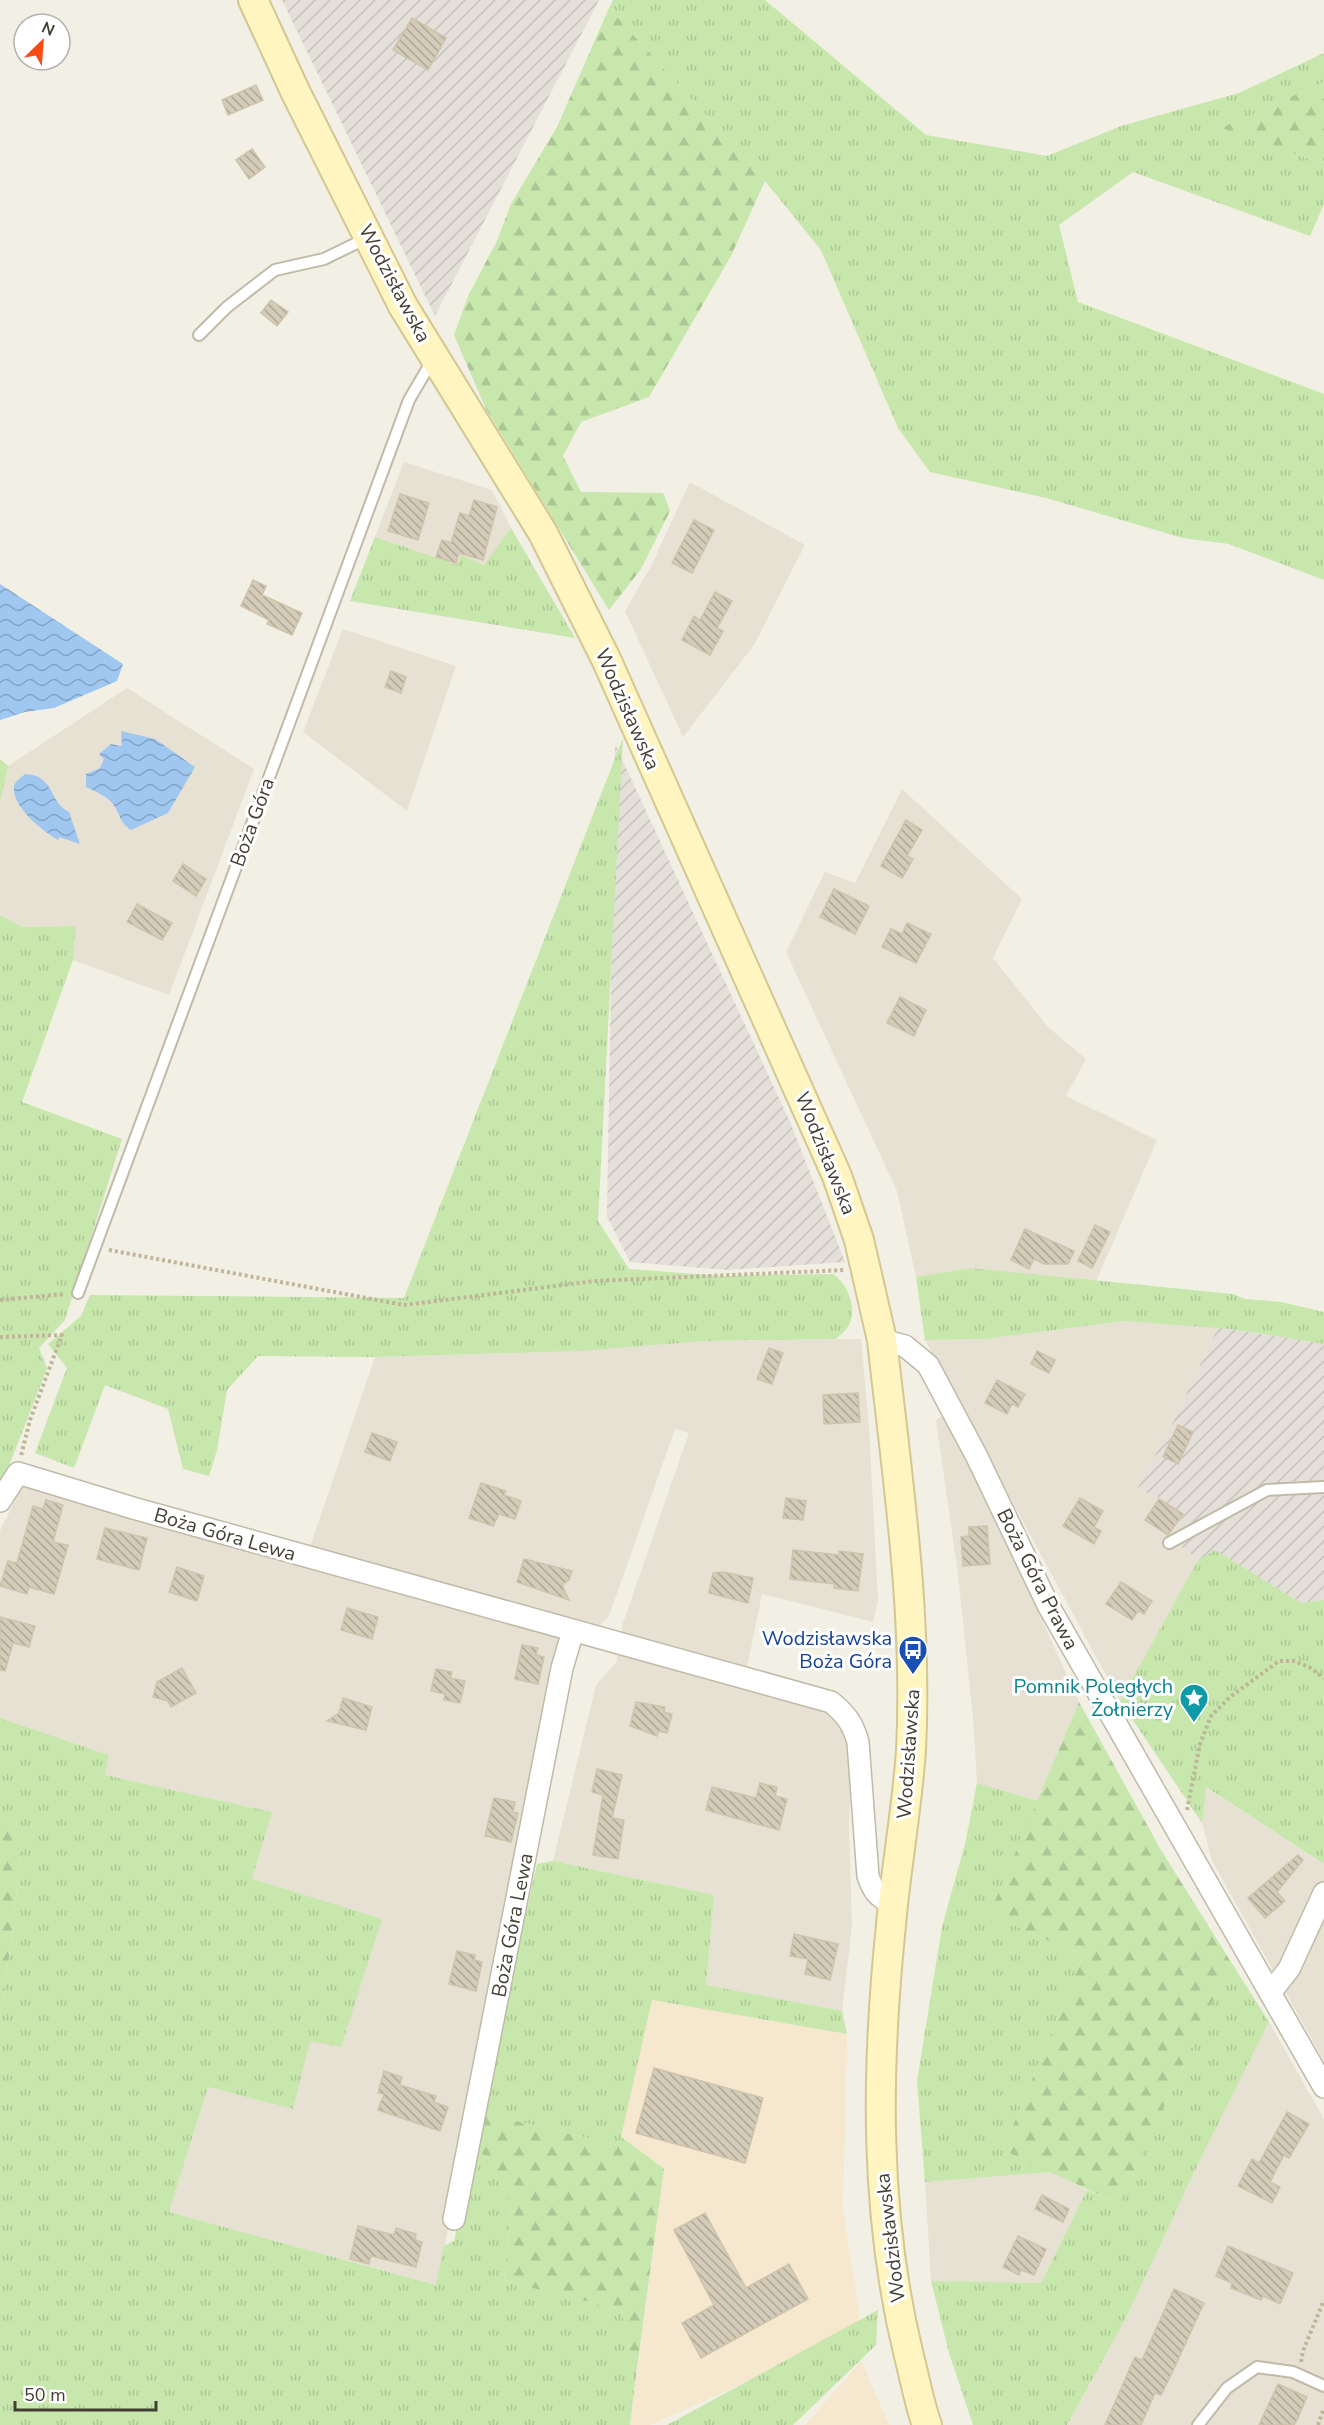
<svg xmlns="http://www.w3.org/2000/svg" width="1324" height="2425" viewBox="0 0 1324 2425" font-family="'Nunito Sans',sans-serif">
<defs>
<pattern id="industrial-furrows" width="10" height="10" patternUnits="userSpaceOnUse" patternTransform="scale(1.5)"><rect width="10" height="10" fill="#e4e0d9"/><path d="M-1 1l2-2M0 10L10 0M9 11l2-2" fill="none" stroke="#c5c1bb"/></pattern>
<pattern id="grass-tufts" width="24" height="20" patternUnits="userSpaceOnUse" patternTransform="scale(1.5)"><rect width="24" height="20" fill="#c7e7ac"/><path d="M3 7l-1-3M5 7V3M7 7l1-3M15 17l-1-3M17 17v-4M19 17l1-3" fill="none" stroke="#acc795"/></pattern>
<pattern id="forest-firs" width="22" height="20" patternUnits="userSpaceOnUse" patternTransform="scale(1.5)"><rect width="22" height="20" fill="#c7e7ac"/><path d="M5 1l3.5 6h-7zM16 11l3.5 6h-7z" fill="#acc795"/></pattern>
<pattern id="water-waves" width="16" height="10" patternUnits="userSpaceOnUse" patternTransform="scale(1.5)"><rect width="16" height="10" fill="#9fc7f0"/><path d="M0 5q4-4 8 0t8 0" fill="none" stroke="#83a3c3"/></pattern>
<pattern id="building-back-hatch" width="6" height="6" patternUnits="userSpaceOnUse" patternTransform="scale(1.5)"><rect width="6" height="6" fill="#d4ccb9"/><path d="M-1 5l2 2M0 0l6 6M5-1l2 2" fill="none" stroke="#aea797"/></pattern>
</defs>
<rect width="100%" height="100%" fill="#f2efe4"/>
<g fill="#e6e1d2">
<polygon points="404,462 492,490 511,528 484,565 462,556 457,565 441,561 375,537"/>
<polygon points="690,482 805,545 754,645 683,737 625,611 651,566"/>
<polygon points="343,629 456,666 407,811 303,732"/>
<polygon points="127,688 254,769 169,995 73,960 76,926 22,927 0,915 0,803 8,766"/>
<polygon points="902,789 1022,899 993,958 1048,1027 1086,1059 1066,1096 1157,1140 1096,1282 970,1268 916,1277 897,1191 786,952 825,872 855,883"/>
<polygon points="1124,1321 1218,1327 1173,1422 1137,1489 1158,1497 1184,1514 1170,1537 1198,1560 1120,1701 925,1340 984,1339"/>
<polygon points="861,1339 869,1427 878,1601 873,1622 762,1594 743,1687 813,1705 837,1719 851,1739 849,1827 852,1925 842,2011 706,1985 714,1895 553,1861 596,1685 616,1663 623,1623 689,1433 675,1429 609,1616 557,1666 437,2285 169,2212 208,2087 292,2109 252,1879 272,1812 105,1775 109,1755 0,1718 0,1531 23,1484 304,1564 375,1357 582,1351 705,1341"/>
<polygon points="942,1416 997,1512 1040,1603 1043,1622 1079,1702 1038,1801 977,1783 973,1718 958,1574 936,1420"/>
<polygon points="1205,1787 1324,1864 1324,2061 1212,1861 1202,1823"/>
<polygon points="1269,2022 1324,2119 1324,2425 1067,2425 1126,2318 1198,2164"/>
<polygon points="1052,2172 1087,2190 1041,2283 931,2281 925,2182"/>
</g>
<g fill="#f5e8ce">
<polygon points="651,2000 847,2034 843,2208 860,2321 781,2367 650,2425 630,2425 664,2170 621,2137"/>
<polygon points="861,2361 889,2425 805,2425"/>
</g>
<g fill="url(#industrial-furrows)">
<polygon points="282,0 599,0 435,316"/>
<polygon points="615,744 790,1122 845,1262 727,1270 630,1262 607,1217"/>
<polygon points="1218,1327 1324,1344 1324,1600 1301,1603 1215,1551 1198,1560 1170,1537 1184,1514 1158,1497 1137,1489 1173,1422"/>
</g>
<g fill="url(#grass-tufts)">
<polygon points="613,0 765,0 926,135 1047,156 1121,126 1239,93 1324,53 1324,82 1222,128 1324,164 1324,204 1310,236 1133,172 1059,225 1078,302 1324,394 1324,580 1229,544 1183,538 1046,498 930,472 898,428 821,250 765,181 609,8"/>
<polygon points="511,528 575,638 350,601 375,537 457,565 461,555 484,565"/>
<path d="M623,738L598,1221L629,1269L722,1276L833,1274C847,1283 858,1309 849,1325C847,1330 840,1335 836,1339L705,1341L582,1351L375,1357L258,1356L227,1390L217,1450L209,1476L183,1469L168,1409L105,1385L74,1468L35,1453L67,1368L48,1344L81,1316L90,1295L404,1298Z"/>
<polygon points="0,759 8,766 0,803"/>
<polygon points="0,915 22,927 76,926 73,960 22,1102 122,1139 65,1320 39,1348 47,1368 0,1489"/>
<polygon points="970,1268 1233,1294 1245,1299 1281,1302 1324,1312 1324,1344 1231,1329 1124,1321 984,1339 925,1340 916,1277"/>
<polygon points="1215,1550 1301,1603 1324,1600 1324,1864 1206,1787 1202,1823 1120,1701 1198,1560"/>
<polygon points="0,1718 109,1755 105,1775 272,1812 252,1879 382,1919 341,2047 310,2041 293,2109 208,2087 169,2212 436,2285 444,2246 454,2241 474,2146 490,2161 511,2206 504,2281 622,2310 635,2383 630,2425 0,2425 0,2019 11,1944 23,1827 0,1822"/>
<polygon points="977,1783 1038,1801 990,1915 1083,1955 1003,2150 1052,2172 925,2182 917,2081 942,1927 965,1844"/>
<polygon points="553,1861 714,1895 706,1985 842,2011 847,2034 652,2000 621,2137 639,2150 482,2113 537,1864"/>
<polygon points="1231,1962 1269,2022 1198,2164 1126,2318 1067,2425 973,2425 949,2353 931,2281 1041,2283 1087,2190 1119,2204"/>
<polygon points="878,2310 876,2345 793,2425 667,2425"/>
</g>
<g fill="url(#forest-firs)">
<polygon points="609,8 765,181 731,256 649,397 581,422 563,456 581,492 663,493 670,511 641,569 609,610 486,409 454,335 469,294 497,241 511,204 557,127"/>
<polygon points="1324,82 1324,164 1221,128"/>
<polygon points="1079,1702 1161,1850 1231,1962 1119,2204 1003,2150 1083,1955 989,1915"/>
<polygon points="0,1822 23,1827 11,1944 0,2019"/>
<polygon points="482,2113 639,2150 664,2169 635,2383 622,2310 504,2281 511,2206 490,2161 474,2146"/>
</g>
<g fill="url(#water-waves)">
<polygon points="0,584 123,664 117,681 54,708 25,712 0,720"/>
<path d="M121,731L155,739L195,767L168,813L131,830C119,821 122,819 115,807C109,797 97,792 86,787V774L100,768L104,759L99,754L111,744L122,746Z"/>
<path d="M25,774C55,775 49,803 69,812L80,844L59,837L58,840C44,832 12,807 14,788C14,781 21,778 25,774Z"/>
</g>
<g fill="url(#building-back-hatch)" stroke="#cec4ac" stroke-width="1.5">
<polygon points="412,18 446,38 428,70 393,50"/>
<polygon points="256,85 263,100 228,115 222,100"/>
<polygon points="252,149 265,167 249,179 236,160"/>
<polygon points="271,300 288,312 277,326 261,313"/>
<polygon points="400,494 429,503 418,540 388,531"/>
<polygon points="474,500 497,507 483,560 459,553 456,563 436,557 442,540 451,543 460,513 469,516"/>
<polygon points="694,520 714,530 692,573 672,563"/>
<polygon points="253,580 266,586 262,595 302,613 292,635 267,624 269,620 241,606"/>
<polygon points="715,592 732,601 717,628 723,631 710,655 682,640 694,616 700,620"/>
<polygon points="391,671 406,677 401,693 385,687"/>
<polygon points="906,820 922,830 907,856 913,859 902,878 881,866"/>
<polygon points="183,864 206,879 196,896 173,881"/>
<polygon points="834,889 869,906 855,934 820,917"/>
<polygon points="137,904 172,923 162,940 127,922"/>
<polygon points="907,923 931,934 916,963 882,947 891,929 902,934"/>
<polygon points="900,997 926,1010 914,1036 887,1023"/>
<polygon points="1095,1225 1110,1232 1092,1268 1078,1261"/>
<polygon points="1025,1229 1074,1251 1068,1264 1044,1264 1034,1259 1029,1269 1011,1260"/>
<polygon points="769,1348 783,1353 772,1384 757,1379"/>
<polygon points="1037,1351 1055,1360 1049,1373 1031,1364"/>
<polygon points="997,1380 1025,1394 1018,1407 1012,1404 1007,1414 985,1403"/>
<polygon points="858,1393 860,1422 824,1424 823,1395"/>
<polygon points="1178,1425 1193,1432 1178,1464 1163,1457"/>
<polygon points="372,1433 397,1442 390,1461 365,1452"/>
<polygon points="481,1483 506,1491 504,1495 521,1501 515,1519 499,1514 493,1526 469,1518"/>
<polygon points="786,1498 806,1501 803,1520 783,1518"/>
<polygon points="1080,1498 1103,1511 1094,1527 1101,1531 1094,1544 1063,1526"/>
<polygon points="1159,1499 1183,1514 1168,1535 1145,1520"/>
<polygon points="46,1500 63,1505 53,1542 68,1545 54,1594 29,1587 27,1594 0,1586 8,1561 17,1563 33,1506 43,1509"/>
<polygon points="987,1526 990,1564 963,1566 961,1537 969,1536 969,1527"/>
<polygon points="105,1528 147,1538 139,1570 97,1559"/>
<polygon points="793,1550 839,1555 839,1551 863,1554 858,1591 834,1588 835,1584 790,1579"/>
<polygon points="524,1559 572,1571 569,1580 562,1585 569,1600 517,1582"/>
<polygon points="177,1567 204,1576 197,1601 169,1592"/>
<polygon points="723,1572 753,1578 748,1603 709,1593 713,1573"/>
<polygon points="1121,1582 1152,1601 1144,1614 1138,1611 1132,1620 1106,1604"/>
<polygon points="347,1608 378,1617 372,1639 341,1630"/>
<polygon points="0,1617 35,1626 29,1647 13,1643 5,1671 0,1670"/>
<polygon points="522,1645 538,1648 536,1655 544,1657 538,1684 515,1679"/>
<polygon points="182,1668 196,1693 171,1707 168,1701 153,1697 157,1682"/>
<polygon points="436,1669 452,1672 450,1678 465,1681 460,1703 444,1700 445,1694 431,1691"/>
<polygon points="343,1698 372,1707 366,1730 327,1721 339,1713"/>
<polygon points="636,1702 665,1707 664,1712 672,1714 667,1733 658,1731 657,1736 630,1726"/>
<polygon points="597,1769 622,1775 612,1818 624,1820 618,1859 593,1855 603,1795 592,1792"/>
<polygon points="760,1783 777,1787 775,1796 787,1799 779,1830 706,1810 712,1787 756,1798"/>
<polygon points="494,1798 515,1802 513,1812 518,1813 511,1842 485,1836"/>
<polygon points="1298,1855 1303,1860 1277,1892 1285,1901 1265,1918 1248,1898"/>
<polygon points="794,1934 838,1944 830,1980 805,1974 808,1959 790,1956"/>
<polygon points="457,1951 475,1955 474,1960 482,1962 476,1991 449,1984"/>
<polygon points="654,2068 763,2098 745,2163 636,2133"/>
<polygon points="384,2071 402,2077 400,2085 436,2096 434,2102 448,2107 440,2131 378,2110 384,2094 378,2093"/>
<polygon points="1287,2112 1309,2124 1289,2158 1284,2155 1270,2182 1280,2187 1272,2203 1238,2186 1252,2159 1259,2163"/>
<polygon points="1042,2195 1069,2209 1063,2222 1035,2209"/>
<polygon points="705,2213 746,2288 789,2264 808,2299 701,2358 682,2323 714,2305 674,2230"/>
<polygon points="358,2226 394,2235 396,2228 416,2234 415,2240 422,2242 416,2267 371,2256 369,2264 350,2259"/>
<polygon points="1018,2236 1046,2249 1034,2275 1021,2270 1019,2275 1003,2267"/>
<polygon points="1228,2246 1293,2273 1280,2304 1263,2296 1261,2300 1231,2288 1232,2283 1216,2276"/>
<polygon points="1174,2289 1204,2303 1172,2373 1161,2395 1155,2393 1141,2425 1105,2425 1135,2357 1142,2360"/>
<polygon points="1278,2384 1307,2397 1297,2420 1294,2425 1259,2425"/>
</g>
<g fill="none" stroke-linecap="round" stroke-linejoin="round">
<g stroke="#c0baa9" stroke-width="14">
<g id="lane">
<polyline points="199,335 227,307 275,270 324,259 369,237"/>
<polyline points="78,1293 409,400 433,359"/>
<polyline points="1169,1543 1267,1490 1324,1487"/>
<polyline points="1198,2425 1227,2388 1257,2367 1293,2372 1324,2386"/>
</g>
</g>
<g stroke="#c0baa9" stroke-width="24">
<g id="street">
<polyline points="882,1340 905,1346 928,1365 977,1457 1048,1605 1324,2087"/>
<path d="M0,1501L18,1473L133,1508L831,1702C846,1714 853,1724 858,1742L868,1876C873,1891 878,1898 893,1903"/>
<polyline points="1270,1993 1289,1969 1324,1893"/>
<polyline points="454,2219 562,1668 573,1631"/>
</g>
</g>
<g stroke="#d3c793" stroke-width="32">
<path id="secondary" d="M253,0L295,91L403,306L543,533L606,659L837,1176L859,1240L882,1340C897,1476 918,1613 911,1750C907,1809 896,1867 891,1925C876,2070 874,2214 909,2356C915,2379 919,2403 927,2425"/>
</g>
<g stroke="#bfb598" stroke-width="4" stroke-dasharray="3 3" stroke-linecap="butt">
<polyline points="109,1250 404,1305 595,1281 845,1270"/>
<polyline points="0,1300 65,1294"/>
<polyline points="0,1337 62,1335 30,1420 21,1456"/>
<polyline points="1187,1810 1200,1744 1211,1716 1230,1697 1279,1661 1294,1661 1309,1667 1324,1678"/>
<polyline points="1301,2362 1303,2351 1324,2300"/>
<polyline points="1318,2425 1324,2408"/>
</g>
<use href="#lane" stroke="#fff" stroke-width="10"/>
<use href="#street" stroke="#fff" stroke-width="21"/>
<use href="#secondary" stroke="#fff5c1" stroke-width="28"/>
</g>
<defs>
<g id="bus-pin" transform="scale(1.5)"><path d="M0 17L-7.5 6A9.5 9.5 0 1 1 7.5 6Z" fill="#1a4fb4" stroke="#fff"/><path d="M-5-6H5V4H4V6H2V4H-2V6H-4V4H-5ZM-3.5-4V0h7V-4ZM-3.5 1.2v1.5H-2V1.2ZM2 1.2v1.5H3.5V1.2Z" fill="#fff"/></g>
<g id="sight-pin" transform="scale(1.5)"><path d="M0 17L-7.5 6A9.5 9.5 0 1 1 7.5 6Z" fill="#0f9aa8" stroke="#fff"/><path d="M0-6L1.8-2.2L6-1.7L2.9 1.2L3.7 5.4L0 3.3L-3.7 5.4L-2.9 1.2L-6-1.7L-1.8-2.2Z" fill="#fff"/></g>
</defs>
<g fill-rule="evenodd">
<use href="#bus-pin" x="913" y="1650"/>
<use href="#sight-pin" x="1194" y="1698"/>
</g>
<g text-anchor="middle" stroke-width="6" stroke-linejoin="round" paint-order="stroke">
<g font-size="20" fill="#443f34" stroke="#fff">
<text transform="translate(395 283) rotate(62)" y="7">Wodzisławska</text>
<text transform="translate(628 709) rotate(66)" y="7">Wodzisławska</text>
<text transform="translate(252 822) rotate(-70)" y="7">Boża Góra</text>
<text transform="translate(826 1153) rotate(68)" y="7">Wodzisławska</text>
<text transform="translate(225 1534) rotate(16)" y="7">Boża Góra Lewa</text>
<text transform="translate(1038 1579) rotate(63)" y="7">Boża Góra Prawa</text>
<text transform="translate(908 1754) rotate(-86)" y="7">Wodzisławska</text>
<text transform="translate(512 1925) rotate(-79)" y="7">Boża Góra Lewa</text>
<text transform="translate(890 2238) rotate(-97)" y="7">Wodzisławska</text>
</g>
<g font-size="20" fill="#164399" stroke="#fff" text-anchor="end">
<text x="892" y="1645">Wodzisławska<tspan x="892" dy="23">Boża Góra</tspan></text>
</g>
<g font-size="20" fill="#0d838f" stroke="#fff" text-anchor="end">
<text x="1173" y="1693">Pomnik Poległych<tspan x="1173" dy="23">Żołnierzy</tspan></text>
</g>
</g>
<g transform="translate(42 42) rotate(25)"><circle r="28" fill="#ffffff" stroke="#b4b2ae" stroke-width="1.5"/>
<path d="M0-4.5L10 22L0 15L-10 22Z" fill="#fb4a12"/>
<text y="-9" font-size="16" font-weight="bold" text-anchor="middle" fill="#443f34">N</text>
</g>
<path d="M15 2401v9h141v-9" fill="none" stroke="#443f34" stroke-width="3"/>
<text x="24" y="2401" font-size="18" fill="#443f34" stroke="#ffffff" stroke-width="4.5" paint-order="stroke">50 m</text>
</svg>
